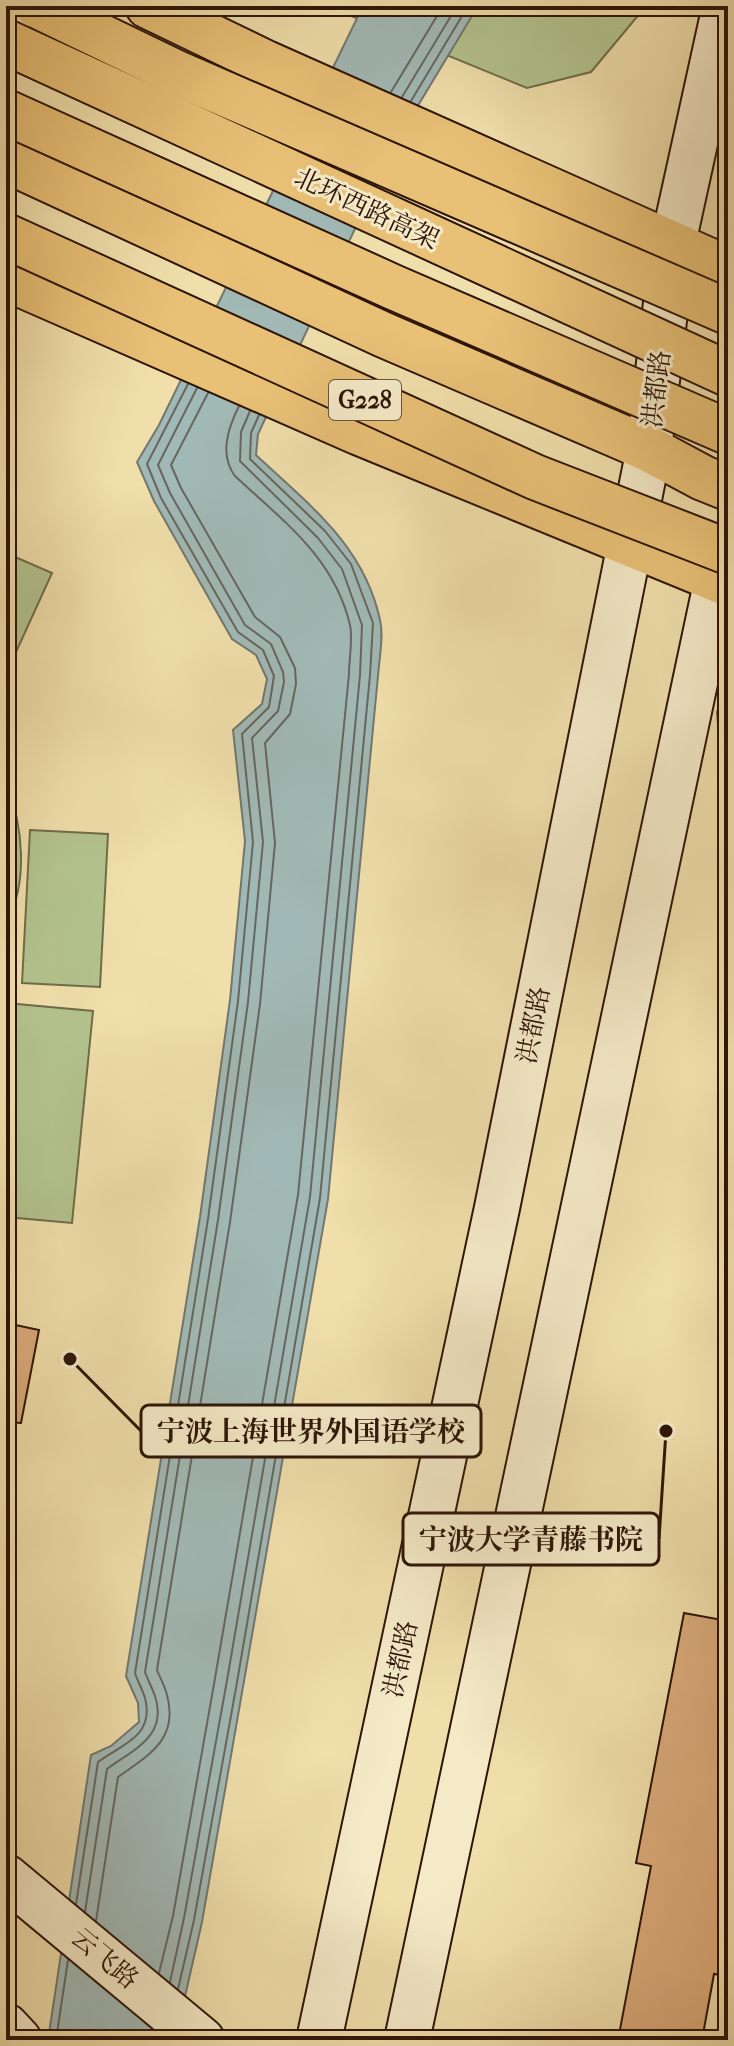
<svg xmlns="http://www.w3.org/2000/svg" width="734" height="2046" viewBox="0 0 734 2046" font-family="'IM FELL French Canon','Noto Serif SC',serif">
<rect width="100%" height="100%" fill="#f0dfab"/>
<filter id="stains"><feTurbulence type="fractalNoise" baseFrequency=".0025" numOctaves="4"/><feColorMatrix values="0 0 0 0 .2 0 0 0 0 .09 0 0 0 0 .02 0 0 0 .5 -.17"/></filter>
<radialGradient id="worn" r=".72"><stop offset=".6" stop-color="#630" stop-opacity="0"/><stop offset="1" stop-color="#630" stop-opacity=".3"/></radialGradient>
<g fill="#b3c38e" stroke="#706c4b" stroke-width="2">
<polygon points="327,6 646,6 591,72 527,88"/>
<polygon points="6,553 52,573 6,674"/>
<polygon points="728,685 728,806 724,805 717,712"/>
<path d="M6,782C23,825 29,882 6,924Z"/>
<polygon points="30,830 108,834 100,987 22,983"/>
<polygon points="6,1003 93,1011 72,1223 6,1217"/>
</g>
<path fill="#a1b9b6" stroke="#737770" stroke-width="2" d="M363,6H478L396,142L258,434L256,455C309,505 364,545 380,620C384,637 379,659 378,676L328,1199L202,1922L175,2040H48L91,1755L111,1746L139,1722L138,1703L126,1676L200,1217L230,1000L245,841L233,730L262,704L267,679L256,655L232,639L154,501L137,462L159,425Z"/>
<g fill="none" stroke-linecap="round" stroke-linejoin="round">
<g stroke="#67665f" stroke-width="2">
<polyline points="391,92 443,6"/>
<polyline points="402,97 457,6"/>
<polyline points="411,101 468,6"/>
<path d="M76,1904L98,1762C121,1745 152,1737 146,1703C145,1693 138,1683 135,1673L208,1219L238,1001L253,842L242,734L269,707L274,676L263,650L238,632L161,498L147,464L188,384"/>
<path d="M85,1912L107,1769C134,1749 168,1736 155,1696C152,1688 148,1680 145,1672L218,1220L248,1002L263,842L252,738L278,711L284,682L283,672L271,644L245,625L170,493L158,465L197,388"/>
<path d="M96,1921L118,1777C149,1755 179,1739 167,1695C165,1686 160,1678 157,1670L230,1222L260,1004L275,843L265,743L290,714L296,684L295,668L280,637L255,617L181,488L171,465L208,393"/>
<path d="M159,1973L173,1916L214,1684L298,1195L349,674C349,659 353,639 350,625C334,557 283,521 235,476C219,455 228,428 239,406"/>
<polyline points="170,1982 184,1918 226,1686 310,1197 360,675 362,625 342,569 318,538 240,461 241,432 250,411"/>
<polyline points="178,1989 194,1920 236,1688 320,1198 370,675 373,623 351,564 325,531 250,459 251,433 259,415"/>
<polyline points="56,2040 68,1960"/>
</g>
</g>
<g fill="#d9aa79" stroke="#2d1408" stroke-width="2">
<polygon points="6,1323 39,1330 21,1423 6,1422"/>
<polygon points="684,1613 728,1621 728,1976 714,1974 702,2040 618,2040 651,1866 636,1863"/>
</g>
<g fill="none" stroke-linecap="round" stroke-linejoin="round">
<g stroke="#2d1408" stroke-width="48">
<g id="secondary">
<polyline points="6,1877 202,2040"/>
<polyline points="6,2026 19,2040"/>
<polyline points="319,2040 497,1208 649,449 673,243 725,6"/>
<polyline points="407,2040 717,579 728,549"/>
</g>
</g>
<g stroke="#2d1408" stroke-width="48">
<g id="primary">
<polyline points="148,6 266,63 728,269"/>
<polyline points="6,160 384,335 649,449 703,478 728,488"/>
<polyline points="6,278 360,433 728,584"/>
</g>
</g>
<use href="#secondary" stroke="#f5eac8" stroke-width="44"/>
<use href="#primary" stroke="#e8c076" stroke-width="44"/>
<g stroke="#2d1408" stroke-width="6" stroke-dasharray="14 14" stroke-linecap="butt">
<polyline points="6,7 728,326"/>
<polyline points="6,63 728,384"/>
</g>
<g stroke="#2d1408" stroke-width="48" stroke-linecap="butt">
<g id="trunk-bridge">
<polyline points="38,6 179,74 728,312"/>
<polyline points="6,42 728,374"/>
<polyline points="6,112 393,287 728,432"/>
<polyline points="6,236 535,477 728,552"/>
</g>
</g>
<use href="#trunk-bridge" stroke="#e8c076" stroke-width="44"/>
</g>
<g text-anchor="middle" stroke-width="6" stroke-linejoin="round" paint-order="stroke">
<rect fill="#f5eac8" stroke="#695442" stroke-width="2" x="329" y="380" width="72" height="40" rx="6"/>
<g font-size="24" font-weight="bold" fill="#2d1408">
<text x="365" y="408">G228</text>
</g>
<g font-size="26" fill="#2d1408" stroke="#f5eac8">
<text transform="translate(367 208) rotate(25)" y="9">北环西路高架</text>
<text transform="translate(656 389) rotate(-83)" y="9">洪都路</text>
<text transform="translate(533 1025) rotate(-79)" y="9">洪都路</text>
<text transform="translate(400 1659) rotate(-78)" y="9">洪都路</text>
<text transform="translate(105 1958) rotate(40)" y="9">云飞路</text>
</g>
</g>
<path fill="none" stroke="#2d1408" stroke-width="3" d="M70 1359L141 1431M666 1431L659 1539"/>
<g fill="#2d1408" stroke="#f5eac8" stroke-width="3">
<circle cx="70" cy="1359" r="8"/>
<circle cx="666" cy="1431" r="8"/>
</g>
<g fill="#f5eac8" stroke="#2d1408" stroke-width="3">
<rect x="141" y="1405" width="340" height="52" rx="8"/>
<rect x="403" y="1513" width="256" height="52" rx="8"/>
</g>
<g font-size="28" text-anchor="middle" font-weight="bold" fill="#2d1408">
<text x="311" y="1441">宁波上海世界外国语学校</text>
<text x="531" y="1549">宁波大学青藤书院</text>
</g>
<rect width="734" height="2046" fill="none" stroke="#f0dfab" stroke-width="32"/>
<rect x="8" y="8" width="718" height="2030" fill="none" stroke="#2d1408" stroke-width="4"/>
<rect x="16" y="16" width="702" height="2014" fill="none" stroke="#2d1408" stroke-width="2"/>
<rect width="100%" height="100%" filter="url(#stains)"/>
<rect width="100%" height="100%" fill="url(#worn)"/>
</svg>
